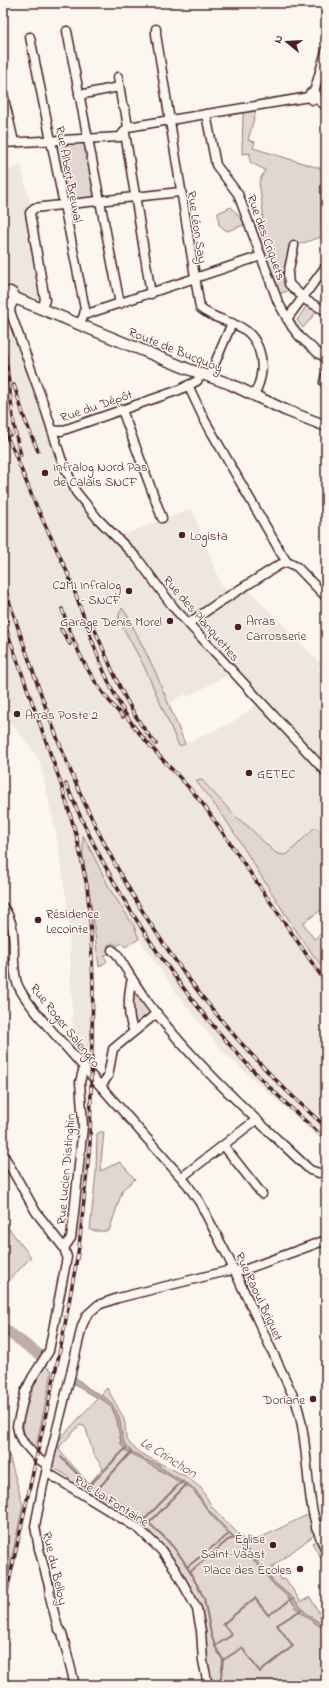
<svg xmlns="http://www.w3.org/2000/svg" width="329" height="1688" viewBox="0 0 329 1688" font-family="'Indie Flower',sans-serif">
<rect width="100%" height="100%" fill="#fbf7ec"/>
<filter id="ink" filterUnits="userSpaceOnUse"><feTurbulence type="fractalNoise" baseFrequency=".025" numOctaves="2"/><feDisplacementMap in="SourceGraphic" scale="8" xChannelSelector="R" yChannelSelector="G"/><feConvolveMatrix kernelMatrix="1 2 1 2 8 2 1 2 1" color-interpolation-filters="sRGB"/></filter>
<g filter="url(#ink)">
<path fill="#eee7de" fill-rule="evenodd" d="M3,161L7,171L21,166L31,207L42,308L15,298H9L68,476L119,539L123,535L192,509L221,585L224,586L229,596L248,589L323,666L318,669L326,679V836L315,827L288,854L283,855L276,853L250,828L235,816L202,780L196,781L223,816L268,886L277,902L326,972V1144L223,1052L178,995L139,939L134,926L111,891L83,835V856L91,902L97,958L95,967V1071L66,1039L73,1032L70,949L68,911L57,838L40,762L34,752L3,713ZM231,675L256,705L246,713L232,722L185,744L169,704L185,694L187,697L224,677Z"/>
<g fill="#e2d7d0" stroke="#967b7e" fill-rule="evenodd">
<polygon points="326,70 326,101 321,87"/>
<polygon points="256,111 248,140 255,142 253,148 319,168 326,168 326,186 321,186 321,227 324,236 294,246 290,290 279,294 254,226 262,223 263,211 259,182 265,170 250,162 250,153 242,154 243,113"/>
<polygon points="84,143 85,143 96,197 95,198 67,202 55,145"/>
<polygon points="231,207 243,221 244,225 227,231 219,225 218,213"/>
<polygon points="307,305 317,311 303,328 297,320"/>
<polygon points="122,608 127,615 155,671 185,744 179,746 144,666 119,620 119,614"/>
<path d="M202,780L235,816L250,828L269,847L276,853L283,855L288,854L315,827L326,836L325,907L303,923L314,939L326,930V972C288,923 258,869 224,817C215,805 205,793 196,781Z"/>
<polygon points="83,835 111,891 134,926 139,939 125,947 122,943 117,946 114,943 108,945 107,951 109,953 104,956 107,961 99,967 91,902 83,856"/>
<polygon points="135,989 151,1011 151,1014 138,1024 133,1021 132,990"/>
<polygon points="99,1132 104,1132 100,1171 120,1162 135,1179 123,1189 109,1231 94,1231 90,1230 96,1173 97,1134"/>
<polygon points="3,1221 31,1257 3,1287"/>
<polygon points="3,1323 44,1353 46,1357 3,1326"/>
<path d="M45,1366L52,1371L36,1447C30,1442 23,1435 23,1427C23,1409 36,1380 45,1366Z"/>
<path d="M107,1388L123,1417L125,1423L126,1438L130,1444L140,1453L187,1477L201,1488L212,1507L248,1544L305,1516L313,1514L318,1532L272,1567L281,1580L285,1578L301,1602L310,1597L322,1618L326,1616V1685H211L208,1673L201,1613L163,1548L67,1482L69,1477L58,1470L56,1471L51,1468L57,1442ZM80,1425L84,1426L86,1429L93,1453L103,1468L89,1484L59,1450L60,1446Z"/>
<polygon points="3,1450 9,1455 23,1505 3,1598"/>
<polygon points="316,1541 326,1560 326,1566 312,1543"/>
</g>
<path fill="#bfadaa" stroke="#907477" d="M74,1376C78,1380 84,1384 88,1388C98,1395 105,1394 113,1406C129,1427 111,1443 142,1457C147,1460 153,1464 159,1464L160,1467L195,1489L207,1508L229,1532L249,1551L274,1582L294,1599L307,1614L326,1627V1631L300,1612L286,1595L274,1585L251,1557L211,1515L193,1490L125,1450L121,1444L117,1421L112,1408L103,1400L88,1393L72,1382Z"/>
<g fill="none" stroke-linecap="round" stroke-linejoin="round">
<g stroke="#907477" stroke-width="2">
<path d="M131,1452L96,1491C133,1508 171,1535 190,1572"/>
<polyline points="61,1457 89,1486 126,1448"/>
<polyline points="145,1519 182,1481"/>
<polyline points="149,1523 187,1484"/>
<polyline points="234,1538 228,1540 190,1572 204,1598 211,1634 215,1646 232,1635 223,1624 255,1598 268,1615 280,1608 291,1599"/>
<polyline points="187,1567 229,1534"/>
<polyline points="215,1646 223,1660"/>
<polyline points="220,1685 223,1660 242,1648 260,1672 293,1646 277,1625 301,1610"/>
</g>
<polyline stroke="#bfadaa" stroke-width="11" points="3,1328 41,1356"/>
<g stroke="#4a1f2b" stroke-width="11">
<g id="minor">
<path d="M156,29V34L200,308C212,318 229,321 242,328C258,337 264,358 261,375C260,382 257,389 254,395"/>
<polyline points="67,31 120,304"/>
<polyline points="30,37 85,309 84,315"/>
<polyline points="118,77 122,103"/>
<circle cx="313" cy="96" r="4"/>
<polyline points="314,92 326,51"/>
<polyline points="3,94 14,142"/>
<polyline points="79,95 119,87"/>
<polyline points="317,99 326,106"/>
<polyline points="123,106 125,109 128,127"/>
<polyline points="206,114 216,165 238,194 278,302 292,327 300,337 318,353 326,358"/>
<polyline points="125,133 151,294"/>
<polyline points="3,143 120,137 128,127 309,97"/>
<polyline points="294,246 288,274 289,284 307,301 326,311"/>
<polyline points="11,304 10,311 44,405 61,458 76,492 98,519 137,558 174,608 326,772"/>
<polyline points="42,308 45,300 30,213 34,208 180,192"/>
<polyline points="82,319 84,315 261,256"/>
<polyline points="287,319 326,266"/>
<polyline points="209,377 232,323"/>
<polyline points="324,382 326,375"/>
<polyline points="188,385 204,419 281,553 287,562 297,567 326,597"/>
<polyline points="122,410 162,518"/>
<polyline points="52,430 61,431 179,390 197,381 202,374"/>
<polyline points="189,623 218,603 279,565 287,562"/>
<path d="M3,907C21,930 9,958 17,983C22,997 35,1010 44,1022L187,1184L200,1203L228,1257L296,1402C312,1450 302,1505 326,1550"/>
<path d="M112,950L116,953C127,970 137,988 149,1004C196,1066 254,1117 310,1170L319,1173"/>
<path d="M132,979C128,993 127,1018 134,1031"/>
<polyline points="101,1086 108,1076 113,1049 157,1013"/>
<polyline points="224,1146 262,1194"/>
<polyline points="3,1154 36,1212 64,1248 67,1257 49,1351 32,1378 25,1392 17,1426 19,1435 23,1442 36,1457 48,1466"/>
<polyline points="182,1177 256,1120"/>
<polyline points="64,1248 71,1238 74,1213 83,1126 80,1082 84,1067"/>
<polyline points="46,1472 139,1529 161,1550 175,1569 197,1609 201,1631 203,1661 208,1685"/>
<polyline points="316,1528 326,1524"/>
<polyline points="75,1685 62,1633 58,1628 50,1597 49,1586 39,1549 35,1526 43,1485 71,1373 82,1326 87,1315 98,1305 118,1298 227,1271 244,1270 326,1240"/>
</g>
</g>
<g stroke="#4a1f2b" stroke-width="13">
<g id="major">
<polyline points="3,296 5,293 10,292 13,294 15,298"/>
<polyline points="15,298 188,369 230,384 285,410 326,426"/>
<polyline points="3,300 5,303 11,304 15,298"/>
</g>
</g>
<use href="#minor" stroke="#fbf7ec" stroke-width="8"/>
<use href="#major" stroke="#fbf7ec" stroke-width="10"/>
<g stroke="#4a1f2b" stroke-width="3.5">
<g id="rail">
<path d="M4,347C11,383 10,420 21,455"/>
<polyline points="14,385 25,420 38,451"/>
<polyline points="3,421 10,435"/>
<polyline points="3,430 13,449 34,501 69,576"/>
<path d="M67,572C87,620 99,673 128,718C150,751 182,776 205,807L326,983"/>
<path d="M3,583C28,657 52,732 85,804C142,928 223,1037 326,1127"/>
<path d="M62,609C77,654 91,682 123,717"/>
<polyline points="3,610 8,624"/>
<polyline points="3,620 60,781 76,834 87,886 90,917 93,983 90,1143 79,1247 62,1341 3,1609"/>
<path d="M92,623C110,664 126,710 156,744"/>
<polyline points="61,629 70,644"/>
<path d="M66,784C123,920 213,1044 326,1139"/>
</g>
</g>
<use href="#rail" stroke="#fbf7ec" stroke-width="2" stroke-dasharray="6" stroke-linecap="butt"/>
</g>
</g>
<g fill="#4a1f2b" stroke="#fbf7ec" stroke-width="1.5">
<circle cx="45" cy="473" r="4"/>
<circle cx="182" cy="535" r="4"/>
<circle cx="129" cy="591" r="4"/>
<circle cx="170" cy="621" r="4"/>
<circle cx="238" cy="627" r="4"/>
<circle cx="17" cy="714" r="4"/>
<circle cx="249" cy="773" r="4"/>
<circle cx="38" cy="920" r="4"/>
<circle cx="313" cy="1399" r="4"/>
<circle cx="273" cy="1545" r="4"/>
<circle cx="300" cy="1569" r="4"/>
</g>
<g text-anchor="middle" stroke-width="3" stroke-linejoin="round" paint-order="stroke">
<g font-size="13" fill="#4a1f2b" stroke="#fbf7ec">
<text transform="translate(70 174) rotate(79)" y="5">Rue Albert Breuval</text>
<text transform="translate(198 227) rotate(81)" y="5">Rue Léon Say</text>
<text transform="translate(267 237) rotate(70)" y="5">Rue des Criquets</text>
<text transform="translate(176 349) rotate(22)" y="5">Route de Bucquoy</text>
<text transform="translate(96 405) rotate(-19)" y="5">Rue du Dépôt</text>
<text transform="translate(202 618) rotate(49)" y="5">Rue des Planquettes</text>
<text transform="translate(66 1025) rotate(51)" y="5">Rue Roger Salengro</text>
<text transform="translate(65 1169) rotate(-85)" y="5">Rue Lucien Distinghin</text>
<text transform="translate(260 1296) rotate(65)" y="5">Rue Raoul Briquet</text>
<text transform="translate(112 1500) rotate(32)" y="5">Rue La Fontaine</text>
<text transform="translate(56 1568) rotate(77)" y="5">Rue du Belloy</text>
</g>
<g font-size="13" fill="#4a1f2b" stroke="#fbf7ec" text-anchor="start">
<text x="53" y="471">Infralog Nord Pas<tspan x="53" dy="15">de Calais SNCF</tspan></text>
<text x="190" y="540">Logista</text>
<text x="121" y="589" text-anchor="end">C2MI Infralog<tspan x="121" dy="15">- SNCF</tspan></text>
<text x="246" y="625">Arras<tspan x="246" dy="15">Carrosserie</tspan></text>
<text x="162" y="626" text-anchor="end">Garage Denis Morel</text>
<text x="25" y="719">Arras Poste 2</text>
<text x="257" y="778">GETEC</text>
<text x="46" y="918">Résidence<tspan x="46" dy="15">Lecointe</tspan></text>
<text x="305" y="1404" text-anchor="end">Doriane</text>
<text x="265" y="1543" text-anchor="end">Église<tspan x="265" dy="15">Saint-Vaast</tspan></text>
<text x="292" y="1574" text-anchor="end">Place des Écoles</text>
</g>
<g font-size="14" font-style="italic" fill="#6d4a51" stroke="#fbf7ec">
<text transform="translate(169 1457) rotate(32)" y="5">Le Crinchon</text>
</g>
</g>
<rect width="329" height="1688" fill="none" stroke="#fbf7ec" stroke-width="16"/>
<rect x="8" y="8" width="313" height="1672" fill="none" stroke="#4a1f2b" stroke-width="1.5" filter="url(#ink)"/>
<g transform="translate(287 42) rotate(288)" stroke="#fbf7ec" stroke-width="3" paint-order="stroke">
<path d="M0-3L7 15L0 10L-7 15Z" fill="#4a1f2b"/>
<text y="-6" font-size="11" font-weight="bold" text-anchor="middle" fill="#4a1f2b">N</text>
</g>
</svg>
